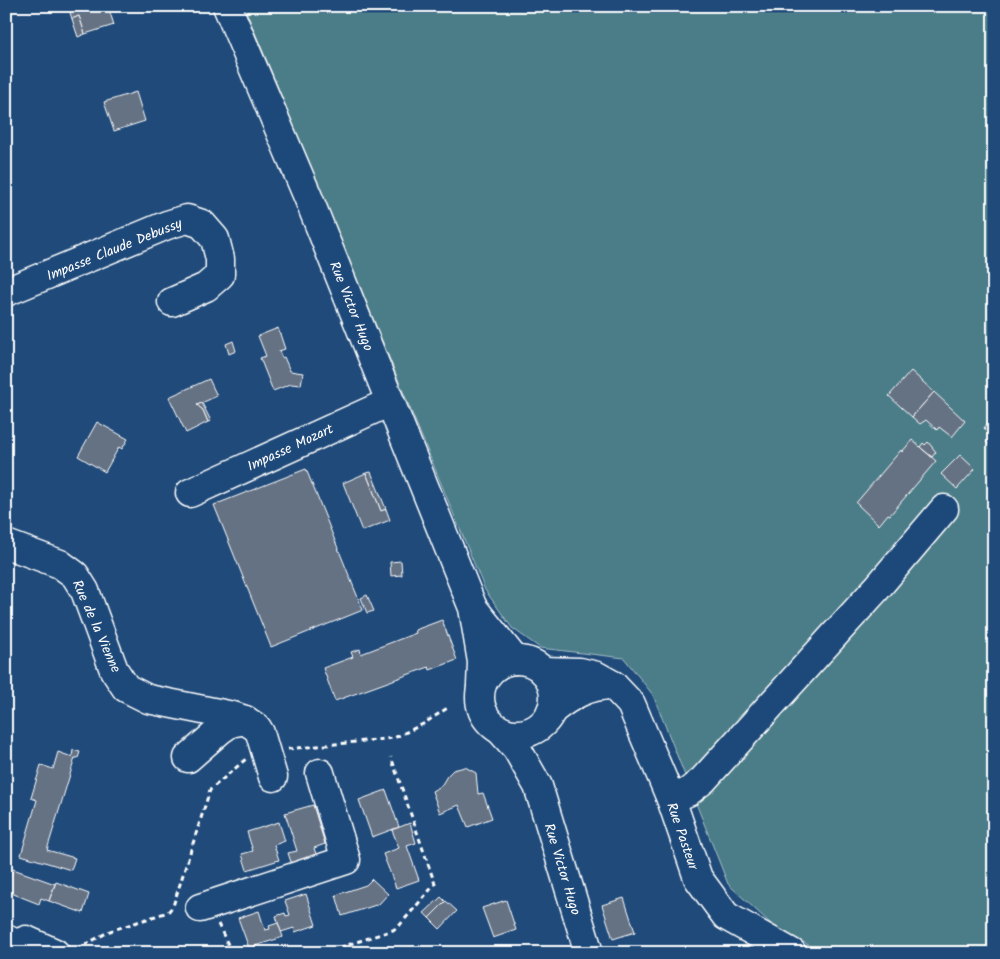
<svg xmlns="http://www.w3.org/2000/svg" width="1000" height="959" viewBox="0 0 1000 959" font-family="Kalam,sans-serif">
<rect width="100%" height="100%" fill="#1f4a7a"/>
<filter id="ink" filterUnits="userSpaceOnUse"><feTurbulence type="fractalNoise" baseFrequency=".02" numOctaves="2"/><feDisplacementMap in="SourceGraphic" scale="10" xChannelSelector="R" yChannelSelector="G"/><feConvolveMatrix kernelMatrix="1 2 1 2 8 2 1 2 1" color-interpolation-filters="sRGB"/></filter>
<g filter="url(#ink)">
<polygon fill="#4b7d89" stroke="#a5bec4" points="244,6 994,6 994,953 823,953 771,924 728,884 653,695 624,658 540,648 512,628 485,590"/>
<g fill="#657284" stroke="#fff">
<polygon points="68,6 108,6 114,25 85,34 79,16 72,19"/>
<polygon points="79,16 85,34 78,37 72,19"/>
<polygon points="136,92 145,121 114,131 104,102"/>
<polygon points="278,328 285,349 279,351 282,358 284,357 290,371 303,373 301,385 291,384 273,391 260,358 266,356 258,336"/>
<polygon points="233,341 236,351 229,354 226,344"/>
<polygon points="911,371 934,392 912,417 889,396"/>
<polygon points="209,379 217,396 197,405 203,410 208,422 186,433 169,397"/>
<polygon points="934,392 965,421 952,437 939,427 937,430 926,420 920,424 912,417"/>
<polygon points="202,403 211,421 208,422 203,410 197,405"/>
<polygon points="994,415 994,448 986,442 992,436 984,428"/>
<polygon points="97,422 128,439 122,449 119,447 105,472 78,456"/>
<polygon points="912,440 936,461 890,515 888,514 879,525 856,503 901,450 902,452"/>
<polygon points="928,442 936,452 932,457 920,447 923,443 925,445"/>
<polygon points="960,455 975,469 957,489 941,474"/>
<polygon points="306,469 363,610 271,647 214,505"/>
<polygon points="371,472 386,509 381,511 366,473"/>
<polygon points="366,473 381,511 386,509 390,520 362,531 343,483"/>
<polygon points="401,561 402,575 391,576 390,562"/>
<polygon points="367,595 374,611 367,613 361,598"/>
<polygon points="442,620 457,660 430,670 429,667 335,701 323,668 353,657 351,652 360,649 361,654 416,633 415,630"/>
<polygon points="73,750 80,752 78,758 75,758 47,850 75,858 71,870 21,855 37,800 31,798 41,765 53,769 58,752 72,757"/>
<polygon points="465,767 476,773 478,794 483,793 492,818 468,827 459,805 440,813 432,791 441,786 447,776 453,770"/>
<polygon points="386,790 399,827 372,837 359,800"/>
<polygon points="313,805 325,844 314,848 317,857 292,865 288,853 297,851 285,813"/>
<polygon points="279,822 285,841 274,845 279,860 247,870 242,854 253,851 247,832"/>
<polygon points="410,823 416,843 407,846 419,880 396,888 383,854 399,848 392,830"/>
<polygon points="13,869 55,884 49,901 41,898 39,904 6,891"/>
<polygon points="372,879 388,894 379,904 342,916 336,895 366,885"/>
<polygon points="56,882 89,894 83,913 49,901"/>
<polygon points="306,894 316,925 295,932 294,928 281,932 276,916 285,913 286,916 290,915 285,901"/>
<polygon points="441,897 446,902 429,918 424,913"/>
<polygon points="624,898 635,932 613,939 602,905"/>
<polygon points="506,900 516,930 493,938 482,908"/>
<polygon points="446,901 457,911 440,929 429,918"/>
<polygon points="259,911 265,930 270,929 269,926 278,923 283,937 249,948 238,918"/>
</g>
<g fill="none" stroke-linecap="round" stroke-linejoin="round">
<g stroke="#fff" stroke-width="31">
<g id="minor">
<polyline points="227,6 308,197 473,608 482,662 481,685"/>
<polyline points="6,292 167,225 187,219 202,224 215,239 220,259 220,275 206,287 172,302"/>
<polyline points="190,493 390,402"/>
<polyline points="6,544 60,564 75,575 85,591 114,670 126,688 148,699 233,716 245,720"/>
<polyline points="474,609 515,660"/>
<circle cx="517" cy="697" r="37"/>
<polyline points="543,671 580,672 597,676 613,685 631,704 671,799 698,878 726,916 792,953"/>
<path d="M551,711C570,696 588,685 613,685"/>
<polyline points="501,731 517,749 538,786 589,953"/>
<polyline points="188,758 220,730 230,723 245,720 257,728 260,733 273,777"/>
<polyline points="671,799 688,792 703,780 877,588 944,509"/>
<polyline points="200,908 346,860 320,773"/>
<polyline points="6,939 17,944 26,940 55,953"/>
</g>
</g>
<g stroke="#fff" stroke-width="3" stroke-dasharray="5 4" stroke-linecap="butt">
<polyline points="288,749 394,738 423,724 449,707"/>
<polyline points="218,924 232,953"/>
<polyline points="77,949 110,931 168,912 173,906 210,790 246,759"/>
<polyline points="323,953 393,930 399,926 435,884 391,757"/>
</g>
<use href="#minor" stroke="#1f4a7a" stroke-width="28"/>
</g>
</g>
<g text-anchor="middle" stroke-width="4" stroke-linejoin="round" paint-order="stroke">
<g font-size="14" fill="#fff" stroke="#1f4a7a">
<text transform="translate(114 249) rotate(-22)" y="5">Impasse Claude Debussy</text>
<text transform="translate(352 306) rotate(68)" y="5">Rue Victor Hugo</text>
<text transform="translate(290 447) rotate(-25)" y="5">Impasse Mozart</text>
<text transform="translate(97 626) rotate(66)" y="5">Rue de la Vienne</text>
<text transform="translate(683 836) rotate(71)" y="5">Rue Pasteur</text>
<text transform="translate(563 869) rotate(73)" y="5">Rue Victor Hugo</text>
</g>
</g>
<rect width="1000" height="959" fill="none" stroke="#1f4a7a" stroke-width="25"/>
<rect x="12" y="12" width="975" height="934" fill="none" stroke="#fff" stroke-width="2" filter="url(#ink)"/>
</svg>
